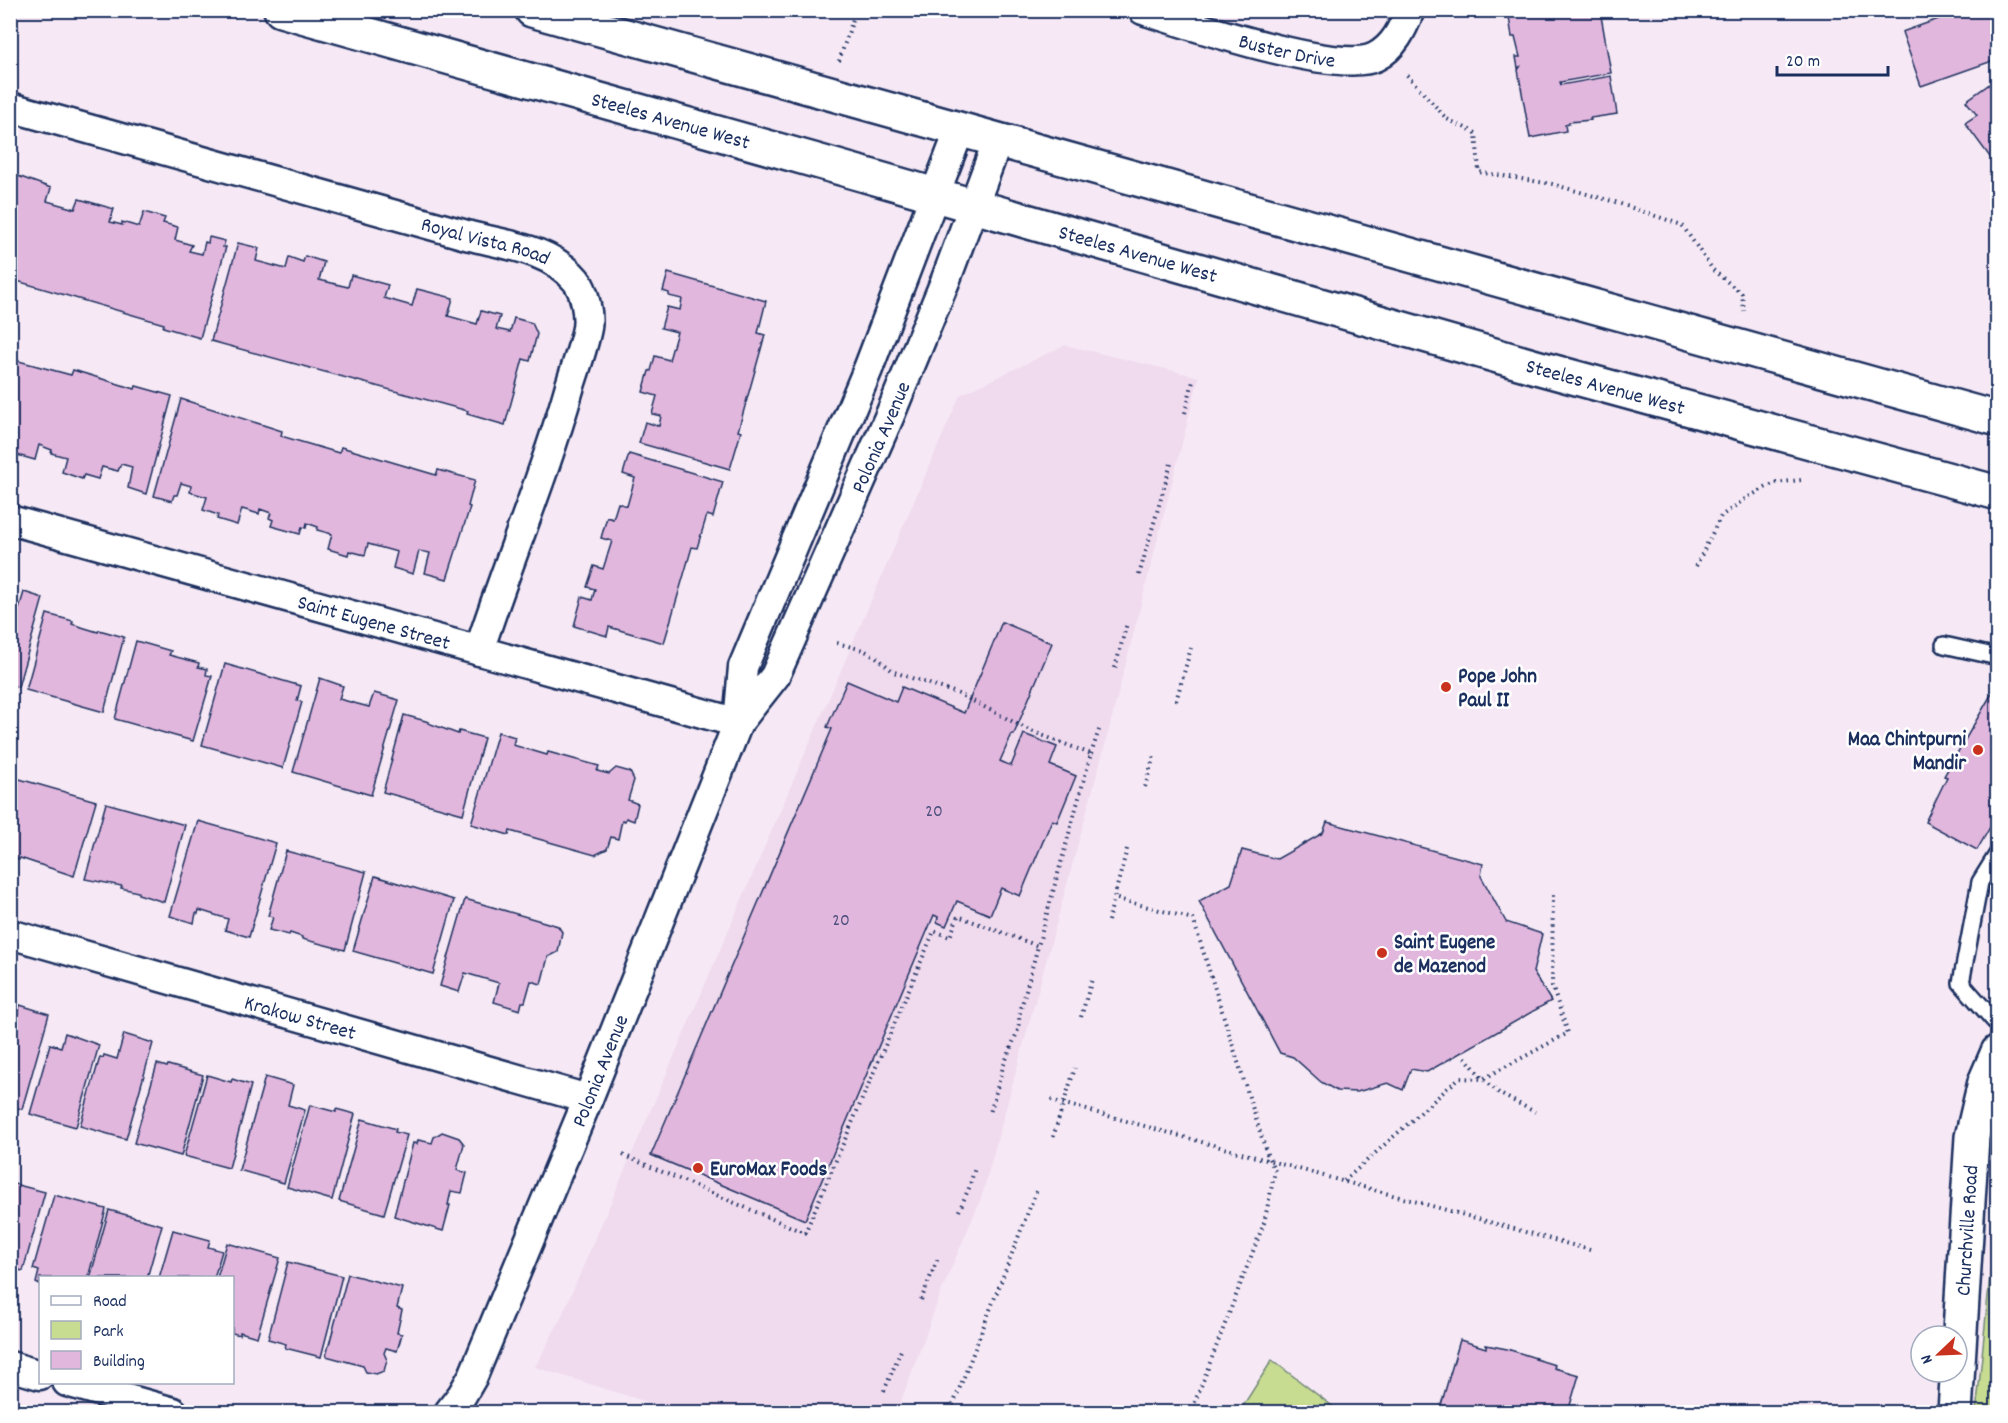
<svg xmlns="http://www.w3.org/2000/svg" width="2008" height="1423" viewBox="0 0 2008 1423" font-family="Dekko,sans-serif">
<rect width="100%" height="100%" fill="#f6e9f5"/>
<filter id="ink" filterUnits="userSpaceOnUse"><feTurbulence type="fractalNoise" baseFrequency=".0167" numOctaves="2"/><feDisplacementMap in="SourceGraphic" scale="12" xChannelSelector="R" yChannelSelector="G"/><feConvolveMatrix kernelMatrix="1 2 1 2 8 2 1 2 1" color-interpolation-filters="sRGB"/></filter>
<g filter="url(#ink)">
<polygon fill="#f0daee" points="1065,345 1199,377 1105,745 982,1196 942,1290 897,1412 679,1412 535,1367 560,1320 960,395"/>
<g fill="#c7dc91" stroke="#718678" stroke-width="1.5">
<polygon points="1997,1205 1997,1412 1976,1412 1979,1386"/>
<polygon points="1272,1360 1340,1412 1239,1412"/>
</g>
<g fill="#e2b7dd" stroke="#1b2f5e" stroke-width="1.5">
<polygon points="1508,10 1600,10 1611,73 1560,82 1561,85 1611,76 1617,114 1590,118 1591,120 1569,122 1569,124 1565,125 1566,131 1530,138 1518,70 1520,67 1518,68 1516,57 1520,57 1515,37 1512,37"/>
<polygon points="1964,10 1998,10 1998,59 1921,86 1902,32"/>
<polygon points="1998,78 1998,151 1990,157 1965,123 1977,115 1966,101"/>
<polygon points="18,176 51,188 47,201 75,209 79,199 114,209 110,222 122,225 122,222 139,227 144,212 165,218 163,223 178,227 175,240 192,245 189,251 202,254 205,242 208,243 209,237 225,241 223,247 226,247 200,338 163,327 164,324 10,279 10,191 13,191"/>
<polygon points="238,243 259,248 256,261 286,269 289,257 303,262 305,256 324,262 319,280 348,287 351,275 388,285 384,298 412,306 417,289 453,298 448,316 477,324 481,311 500,316 496,329 510,332 514,318 532,323 537,334 530,361 523,359 505,425 467,414 468,411 211,341"/>
<polygon points="668,273 766,301 758,333 765,335 738,431 741,432 730,469 639,443 645,422 659,426 661,416 652,414 657,396 643,392 649,371 651,371 655,356 669,360 677,332 661,328 667,307 680,310 682,299 669,296 669,293 663,291"/>
<polygon points="10,353 13,353 11,359 71,375 73,370 135,389 136,386 172,396 146,494 128,488 132,467 121,464 118,471 102,467 98,479 84,475 82,479 62,472 66,457 51,453 52,450 39,445 35,460 10,453"/>
<polygon points="181,399 282,431 281,436 339,453 341,447 436,475 438,470 475,480 468,506 470,507 447,579 425,573 430,553 419,551 413,574 393,568 397,552 368,544 365,555 349,551 348,555 328,549 332,534 317,530 318,527 307,523 306,528 302,527 300,534 271,526 273,520 269,518 271,513 260,509 259,514 242,509 237,525 217,519 218,515 203,510 207,497 190,492 191,486 181,483 177,495 174,495 172,501 154,496"/>
<polygon points="629,454 723,482 713,517 707,515 697,548 692,547 664,643 609,627 607,636 574,626 582,597 592,600 595,589 587,587 594,566 603,569 612,541 601,538 607,517 613,519 618,503 627,506 635,478 623,474"/>
<polygon points="24,592 43,598 18,687 10,685 10,609 19,609"/>
<polygon points="47,614 73,621 72,624 88,629 98,632 99,630 124,637 104,712 26,690"/>
<polygon points="1002,622 1052,643 1014,734 1012,734 1000,761 1011,766 1024,734 1057,747 1050,765 1076,776 1057,822 1052,820 1020,896 1001,888 990,915 957,901 946,926 937,922 938,917 934,915 805,1220 651,1155 832,729 827,727 847,681 896,702 902,687 964,713"/>
<polygon points="136,641 171,651 169,655 199,663 198,667 207,669 206,675 212,676 193,741 115,719"/>
<polygon points="225,664 301,686 297,701 302,702 283,768 202,745"/>
<polygon points="320,678 343,686 339,699 369,707 374,693 399,700 371,795 293,772"/>
<polygon points="1995,688 1998,689 1998,813 1977,850 1925,822 1947,777 1944,776"/>
<polygon points="404,715 429,722 428,723 458,734 459,731 484,738 463,814 383,792"/>
<polygon points="498,732 515,737 513,745 547,755 548,752 599,766 597,771 609,774 616,768 630,772 634,780 628,800 638,804 634,821 626,818 625,821 622,820 618,839 611,837 607,849 595,855 510,831 509,835 471,824"/>
<polygon points="16,778 96,801 74,876 20,858 19,860 14,859 14,862 10,861 10,797"/>
<polygon points="106,803 185,825 164,902 138,894 138,892 121,888 122,886 85,879"/>
<polygon points="198,821 276,843 249,937 225,930 228,919 199,910 198,914 196,913 194,923 170,916"/>
<polygon points="1327,822 1483,864 1481,876 1506,922 1542,934 1533,972 1551,1001 1427,1072 1411,1069 1403,1090 1388,1083 1357,1092 1337,1091 1321,1082 1293,1057 1280,1053 1199,901 1231,884 1242,850 1277,859 1323,833"/>
<polygon points="286,851 366,872 345,950 302,939 302,937 290,933 289,935 269,930 273,917 268,916"/>
<polygon points="375,876 454,900 433,974 353,951"/>
<polygon points="465,899 558,926 562,932 558,952 548,957 541,984 531,981 525,1002 522,1002 520,1010 494,1002 499,983 465,973 459,992 440,986"/>
<polygon points="20,1005 49,1014 22,1109 10,1106 10,1026 14,1027"/>
<polygon points="65,1033 99,1045 76,1127 30,1114 50,1044 61,1047"/>
<polygon points="124,1034 153,1043 126,1139 80,1126 100,1057 103,1058 104,1055 117,1059"/>
<polygon points="157,1064 167,1067 168,1065 203,1075 181,1156 134,1143"/>
<polygon points="207,1075 231,1082 232,1079 251,1085 229,1168 184,1156"/>
<polygon points="265,1077 293,1085 288,1105 305,1110 284,1183 239,1170"/>
<polygon points="310,1105 336,1112 336,1109 355,1114 332,1200 287,1187"/>
<polygon points="362,1119 396,1129 395,1132 407,1135 384,1214 339,1201"/>
<polygon points="442,1132 459,1138 464,1144 457,1170 467,1173 462,1193 451,1191 448,1205 450,1205 443,1231 394,1216 413,1143 417,1144 418,1140 432,1143 434,1137"/>
<polygon points="10,1183 45,1192 23,1271 10,1268"/>
<polygon points="54,1195 106,1209 88,1278 40,1278 40,1285 36,1283 39,1271 33,1269"/>
<polygon points="109,1210 162,1225 147,1278 90,1278"/>
<polygon points="173,1230 210,1240 208,1247 222,1251 214,1278 159,1278"/>
<polygon points="227,1243 280,1258 257,1337 240,1332 240,1335 232,1333 232,1278 217,1278"/>
<polygon points="288,1262 342,1276 321,1357 285,1348 286,1344 268,1339"/>
<polygon points="348,1274 402,1288 397,1308 402,1310 397,1333 402,1334 397,1351 386,1348 384,1353 387,1360 384,1371 376,1374 366,1372 363,1366 326,1356"/>
<polygon points="1460,1340 1486,1348 1486,1345 1507,1349 1536,1358 1535,1359 1555,1365 1554,1368 1579,1375 1568,1412 1465,1412 1441,1405"/>
</g>
<g fill="none" stroke-linecap="round" stroke-linejoin="round">
<g stroke="#1b2f5e" stroke-width="20">
<g id="service">
<polyline points="1944,645 1998,657"/>
<polyline points="1998,853 1980,882 1961,983 1998,1025"/>
</g>
</g>
<g stroke="#1b2f5e" stroke-width="33">
<g id="minor">
<path id="s1" d="M1143,10C1187,24 1338,75 1375,57C1394,48 1403,28 1410,10"/>
<path id="s2" d="M10,107L470,236C507,245 550,249 576,280C585,291 589,315 587,328C583,349 575,369 569,389C544,478 507,563 479,651"/>
<path id="s3" d="M10,520L738,723"/>
<path id="s4" d="M738,723L775,676L890,415L946,279L998,140"/>
<path id="s5" d="M10,934L588,1099"/>
<polyline points="10,1366 40,1375"/>
<polyline points="67,1382 173,1412"/>
<path id="s6" d="M449,1412L462,1395L473,1376L588,1099L738,723L743,667L868,369L960,129"/>
</g>
</g>
<g stroke="#1b2f5e" stroke-width="38">
<g id="tertiary">
<path id="s7" d="M1955,1412L1972,1137L1985,1082L1998,1052"/>
</g>
</g>
<g stroke="#1b2f5e" stroke-width="38">
<g id="secondary">
<path id="s8" d="M281,10L813,160L1536,367L1998,493"/>
<polyline points="532,10 1998,419"/>
</g>
</g>
<g stroke="#1b2f5e" stroke-width="4" stroke-dasharray="1.5 4.5" stroke-linecap="butt">
<polyline points="839,61 856,10"/>
<polyline points="1407,75 1447,119 1476,133 1479,172 1552,184 1615,202 1682,225 1713,270 1742,294 1744,311"/>
<polyline points="1185,413 1193,381"/>
<polyline points="1696,566 1721,516 1745,499 1774,483 1801,480 1801,476"/>
<polyline points="1139,575 1172,460"/>
<polyline points="837,643 863,650 875,656 894,672 959,694 1031,731 1091,754 1038,946"/>
<polyline points="1115,668 1127,623"/>
<polyline points="1176,701 1191,648"/>
<polyline points="1091,754 1100,727"/>
<polyline points="1145,787 1154,755"/>
<polyline points="1127,849 1114,898 1193,919 1267,1154 1275,1171 1264,1223 1191,1412"/>
<polyline points="1108,921 1114,898"/>
<polyline points="1081,1017 1092,979"/>
<polyline points="1465,1057 1483,1079 1500,1094 1535,1112"/>
<polyline points="1051,1100 1590,1250"/>
<polyline points="1053,1137 1075,1068"/>
<polyline points="623,1155 805,1233 934,931 950,937 958,916 1038,946 1020,1012 1018,1030 1003,1067 990,1113"/>
<polyline points="1344,1181 1459,1078 1483,1079 1568,1033 1552,986 1553,891"/>
<polyline points="959,1211 969,1188 975,1168"/>
<polyline points="921,1300 938,1258"/>
<polyline points="884,1391 902,1348"/>
<polyline points="953,1405 1037,1189"/>
</g>
<use href="#service" stroke="#fff" stroke-width="15"/>
<use href="#minor" stroke="#fff" stroke-width="28"/>
<use href="#tertiary" stroke="#fff" stroke-width="33"/>
<use href="#secondary" stroke="#fff" stroke-width="33"/>
</g>
</g>
<g fill="#c8321e" stroke="#fff" stroke-width="2">
<circle cx="1446" cy="687" r="6"/>
<circle cx="1978" cy="750" r="6"/>
<circle cx="1382" cy="953" r="6"/>
<circle cx="698" cy="1168" r="6"/>
</g>
<g text-anchor="middle" stroke-width="5" stroke-linejoin="round" paint-order="stroke">
<g font-size="18" fill="#4d517e">
<text x="934" y="816">20</text>
<text x="841" y="925">20</text>
</g>
<g font-size="21" fill="#1b2f5e" stroke="#fff">
<text dy="7" stroke="none"><textPath href="#s1" startOffset="150">Buster Drive</textPath></text>
<text dy="7" stroke="none"><textPath href="#s8" startOffset="405">Steeles Avenue West</textPath></text>
<text dy="7" stroke="none"><textPath href="#s2" startOffset="494">Royal Vista Road</textPath></text>
<text dy="7" stroke="none"><textPath href="#s8" startOffset="891">Steeles Avenue West</textPath></text>
<text dy="7" stroke="none"><textPath href="#s8" startOffset="1377">Steeles Avenue West</textPath></text>
<text dy="7" stroke="none"><textPath href="#s4" startOffset="321">Polonia Avenue</textPath></text>
<text dy="7" stroke="none"><textPath href="#s3" startOffset="378">Saint Eugene Street</textPath></text>
<text dy="7" stroke="none"><textPath href="#s5" startOffset="302">Krakow Street</textPath></text>
<text dy="7" stroke="none"><textPath href="#s6" startOffset="374">Polonia Avenue</textPath></text>
<text dy="7" stroke="none"><textPath href="#s7" startOffset="182">Churchville Road</textPath></text>
</g>
<g font-size="21" font-weight="bold" fill="#1b2f5e" stroke="#fff" text-anchor="start">
<text x="1458" y="682">Pope John<tspan x="1458" dy="24">Paul II</tspan></text>
<text x="1966" y="745" text-anchor="end">Maa Chintpurni<tspan x="1966" dy="24">Mandir</tspan></text>
<text x="1394" y="948">Saint Eugene<tspan x="1394" dy="24">de Mazenod</tspan></text>
<text x="710" y="1175">EuroMax Foods</text>
</g>
</g>
<rect width="2008" height="1423" fill="none" stroke="#fff" stroke-width="36"/>
<rect x="18" y="18" width="1972" height="1387" fill="none" stroke="#1b2f5e" stroke-width="2" filter="url(#ink)"/>
<rect x="39" y="1276" width="195" height="108" fill="#ffffff" stroke="#a4acbf" stroke-width="1.5"/>
<rect x="51" y="1296" width="30" height="9" fill="#ffffff" stroke="#a4acbf" stroke-width="1.5"/>
<text x="93" y="1306" font-size="18" fill="#1b2f5e">Road</text>
<rect x="51" y="1321" width="30" height="18" fill="#c7dc91" stroke="#a4acbf" stroke-width="1.5"/>
<text x="93" y="1336" font-size="18" fill="#1b2f5e">Park</text>
<rect x="51" y="1351" width="30" height="18" fill="#e2b7dd" stroke="#a4acbf" stroke-width="1.5"/>
<text x="93" y="1366" font-size="18" fill="#1b2f5e">Building</text>
<g transform="translate(1939 1354) rotate(247)"><circle r="28" fill="#ffffff" stroke="#a4acbf" stroke-width="1.5"/>
<path d="M0-4.5L10 22L0 15L-10 22Z" fill="#c8321e"/>
<text y="-9" font-size="16" font-weight="bold" text-anchor="middle" fill="#1b2f5e">N</text>
</g>
<path d="M1777 66v9h111v-9" fill="none" stroke="#1b2f5e" stroke-width="3"/>
<text x="1786" y="66" font-size="18" fill="#1b2f5e" stroke="#ffffff" stroke-width="4.5" paint-order="stroke">20 m</text>
</svg>
